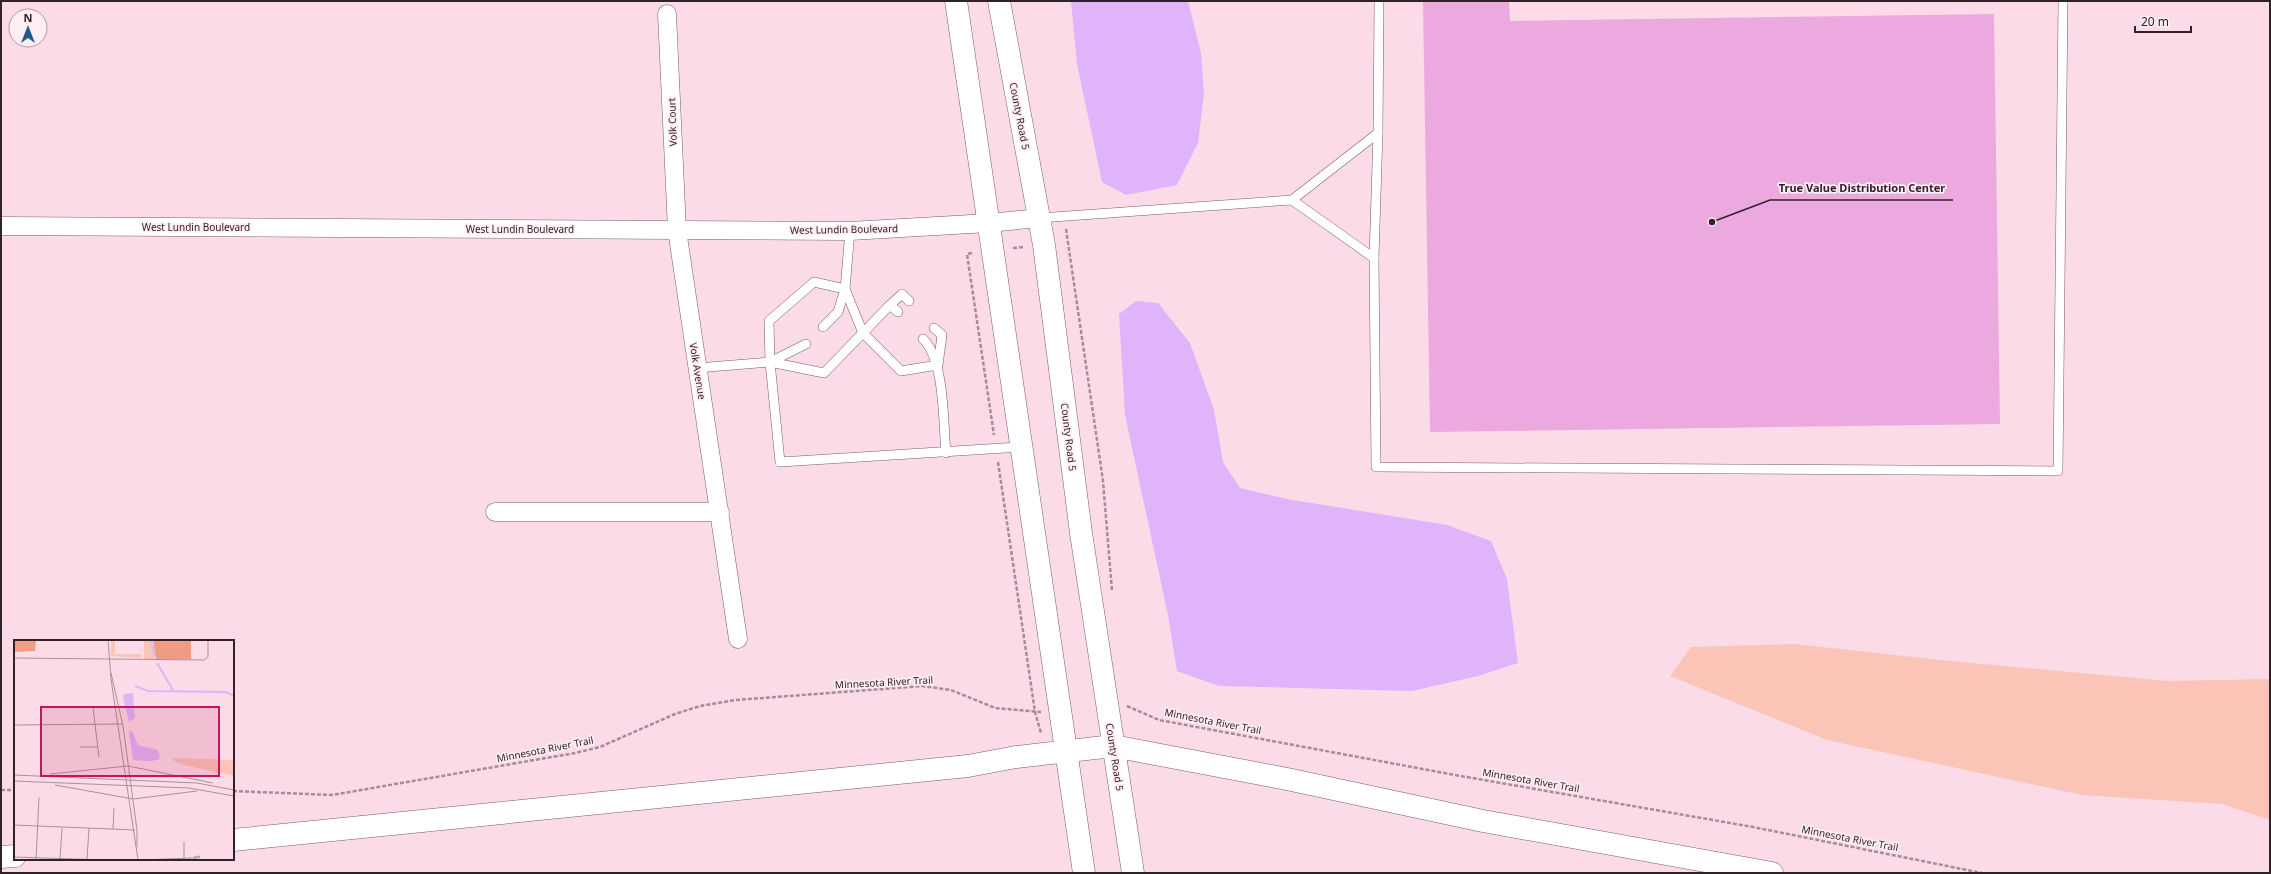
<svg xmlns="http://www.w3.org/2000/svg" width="2271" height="874" viewBox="0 0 2271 874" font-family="'Noto Sans',sans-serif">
<rect width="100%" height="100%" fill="#fbdbe7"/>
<polygon fill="#fac4b6" points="1795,644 1949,661 2168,681 2270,679 2270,820 2222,804 2082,795 1827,740 1670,676 1691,647"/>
<g fill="#dfb4fa">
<polygon points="1071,1 1188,1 1201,53 1204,94 1198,143 1177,185 1126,195 1102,182 1077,64"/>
<polygon points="1136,301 1158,303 1190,343 1214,410 1223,462 1240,488 1287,499 1447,525 1491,541 1507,579 1518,663 1478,676 1412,691 1219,686 1177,671 1168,615 1125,415 1119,314"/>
</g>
<polygon fill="#eca9e0" points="1423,1 1509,1 1510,21 1994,14 2000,424 1430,432"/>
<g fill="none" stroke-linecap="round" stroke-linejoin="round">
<g stroke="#7c5a67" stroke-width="10">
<g id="lane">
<polyline points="1379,1 1378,133 1374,258 1376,467 2058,471 2063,1"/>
<polyline points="1292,200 1378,133"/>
<polyline points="1039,218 1292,200 1374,258"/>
<polyline points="890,305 902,294 909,301"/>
<polyline points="823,327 838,312 845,289 863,333 901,371 938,365 942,335 934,328"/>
<path d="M923,339C945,360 943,423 946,453"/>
<polyline points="806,344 770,362 824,373 890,305 898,312"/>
<polyline points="770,362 769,321 814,282 845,289 850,231"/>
<polyline points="697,368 770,362 780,462 1020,447"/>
</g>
</g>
<g stroke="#7c5a67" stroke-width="19">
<g id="street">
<polyline points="667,14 677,230 738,639"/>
<polyline points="1,226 850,231 989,223 1039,218"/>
<polyline points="495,512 720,512"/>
</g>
</g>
<g stroke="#7c5a67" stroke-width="23">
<g id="secondary">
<polyline points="956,1 1084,873"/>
<polyline points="999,1 1044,245 1081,533 1133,873"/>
</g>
</g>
<g stroke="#7c5a67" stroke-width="23">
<g id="highway">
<polyline points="233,840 968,766 1016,757 1113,746 1287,779 1483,821 1772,873"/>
<polyline points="1,857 15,856"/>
</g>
</g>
<g stroke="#a58c96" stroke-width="2.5" stroke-dasharray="4 2" stroke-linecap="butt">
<polyline points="1066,229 1103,481 1112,591"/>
<polyline points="1013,248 1024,247"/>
<polyline points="972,253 967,254 994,435"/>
<polyline points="998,462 1035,712 1041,733"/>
<polyline points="1127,706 1159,720 1455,775 1753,827 1982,873"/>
<polyline points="1,790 15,790"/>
<polyline points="233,791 332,795 575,753 600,747 675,714 700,706 736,700 922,686 951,690 995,708 1041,712"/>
</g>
<use href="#lane" stroke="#fff" stroke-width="9"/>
<use href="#street" stroke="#fff" stroke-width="18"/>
<use href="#secondary" stroke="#fff" stroke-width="22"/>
<use href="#highway" stroke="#fff" stroke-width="22"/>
</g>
<g text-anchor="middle" stroke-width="3.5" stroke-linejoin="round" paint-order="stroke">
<g font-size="10" fill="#312228" stroke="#feedf3">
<text transform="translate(1020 116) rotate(79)" y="4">County Road 5</text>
<text transform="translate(672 122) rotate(-92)" y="4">Volk Court</text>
<text x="196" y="231">West Lundin Boulevard</text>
<text x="520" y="233">West Lundin Boulevard</text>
<text transform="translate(844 229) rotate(-1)" y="4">West Lundin Boulevard</text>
<text transform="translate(698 371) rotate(81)" y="4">Volk Avenue</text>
<text transform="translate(1069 437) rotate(83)" y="4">County Road 5</text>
<text transform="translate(884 682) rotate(-3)" y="4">Minnesota River Trail</text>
<text transform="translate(1213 721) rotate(11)" y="4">Minnesota River Trail</text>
<text transform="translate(545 749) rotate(-11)" y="4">Minnesota River Trail</text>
<text transform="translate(1115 757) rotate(81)" y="4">County Road 5</text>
<text transform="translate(1531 780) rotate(10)" y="4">Minnesota River Trail</text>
<text transform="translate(1850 838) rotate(11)" y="4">Minnesota River Trail</text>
</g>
</g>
<g transform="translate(14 640)">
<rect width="220" height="220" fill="#fbdbe7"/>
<path d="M97,0H101V14H127V18L97,16ZM130,0H137L141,19H130ZM160,118L220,120V136L170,125L158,120Z" fill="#fac4b6"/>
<path d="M0,0H22L21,11L0,12ZM139,0H177V19H142Z" fill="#f09c85"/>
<path d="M119,53L121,78L115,82L109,57L110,54ZM118,91L124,105L144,110L146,119L138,121L119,120L115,92Z" fill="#dfb4fa"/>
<path fill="none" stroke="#dfb4fa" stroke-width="2" d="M137,0L141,17M143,23L159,50M121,46L134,51L212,52L220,56"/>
<path fill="none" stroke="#aa919b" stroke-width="1" d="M94,0L97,39L124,220M0,18L190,20L194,17V0M97,33L109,86L123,190V207M79,68L85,117M0,85L108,84M66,107H83M36,134L114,126L199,143M0,135L183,143L220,150M0,141L175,148L220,156M41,145L119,159L183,151M0,185L121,190M99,189L100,168M170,202V218M0,217L91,220M180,217L184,216L186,217L180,219ZM46,219L48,188M73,219L75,188M22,220L25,157M125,220L179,218"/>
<path fill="#c2185b" fill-opacity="0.15" stroke="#c2185b" stroke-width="2" d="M27,67H205V136H27Z"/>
<rect width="220" height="220" fill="none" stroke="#312228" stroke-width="2"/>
</g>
<path fill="none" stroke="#312228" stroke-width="1.5" d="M1712 222L1770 200H1953"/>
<circle fill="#312228" stroke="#feedf3" stroke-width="1.5" cx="1712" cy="222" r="4"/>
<g font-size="11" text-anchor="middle" font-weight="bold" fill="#312228" stroke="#feedf3" stroke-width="3.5" stroke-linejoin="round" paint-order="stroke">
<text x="1862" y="192">True Value Distribution Center</text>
</g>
<rect width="2271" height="874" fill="none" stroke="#312228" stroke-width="4"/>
<g transform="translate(28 28)"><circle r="19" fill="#feedf3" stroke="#ac9ca2"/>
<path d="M0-3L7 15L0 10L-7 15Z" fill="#1c5a90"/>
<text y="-6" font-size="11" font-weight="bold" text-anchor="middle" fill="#312228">N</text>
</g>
<path d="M2135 26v6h56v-6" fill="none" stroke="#312228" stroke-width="2"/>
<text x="2141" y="26" font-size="12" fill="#312228" stroke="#feedf3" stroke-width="3" paint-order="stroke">20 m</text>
</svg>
